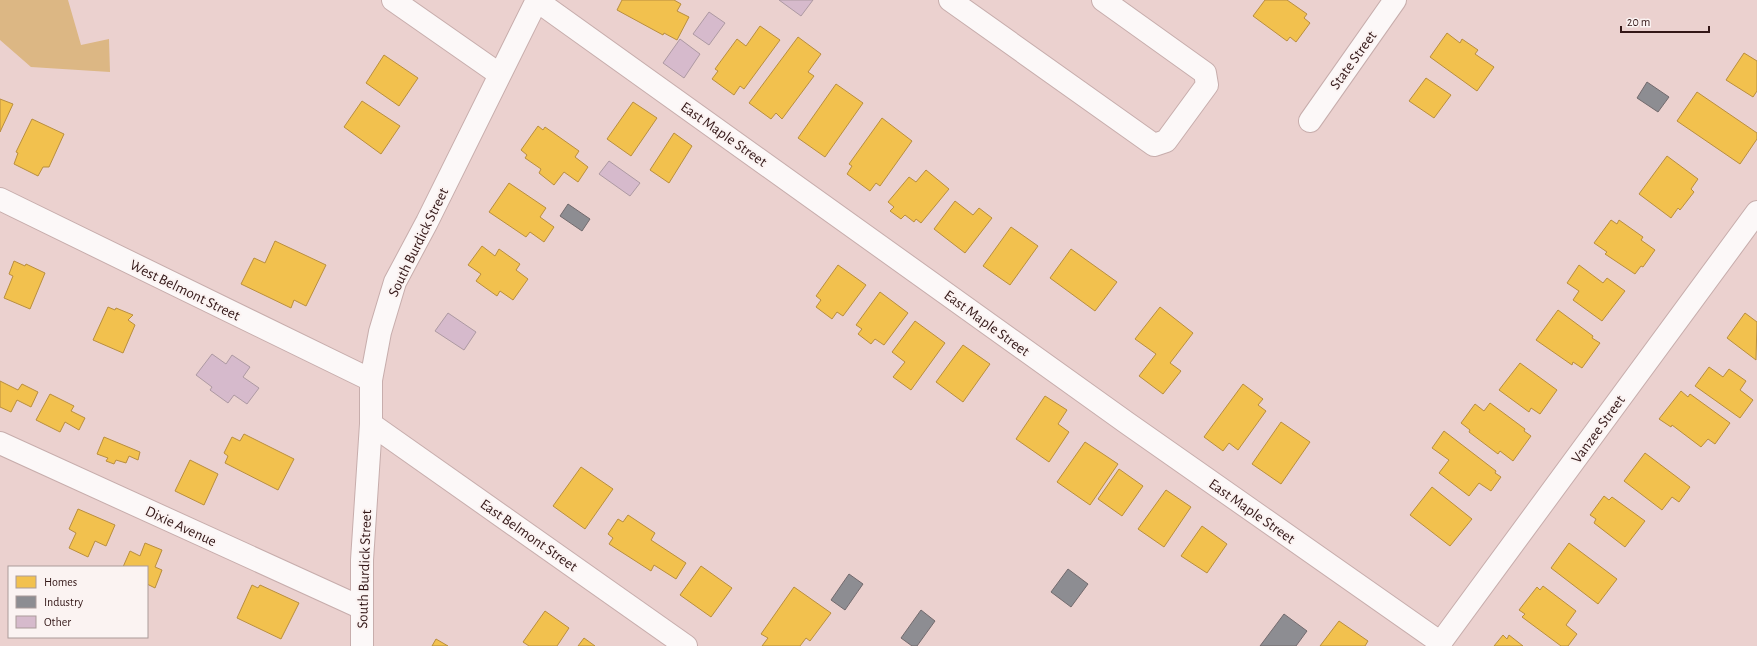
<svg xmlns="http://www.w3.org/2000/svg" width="1757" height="646" viewBox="0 0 1757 646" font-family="'Alegreya Sans',sans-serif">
<rect width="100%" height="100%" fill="#ebd1cf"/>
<polygon fill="#dcb784" points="0,0 68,0 81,45 109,39 110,72 31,67 0,40"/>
<g fill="#f2c14e" stroke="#b98e3e">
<polygon points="622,0 674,0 681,4 677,11 689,17 677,40 664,33 663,35 617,10"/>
<polygon points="1265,0 1287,0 1307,14 1304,18 1310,23 1296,42 1290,37 1287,41 1253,16"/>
<polygon points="760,26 780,40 744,89 740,86 734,95 712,79 718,71 715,69 737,39 746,46"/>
<polygon points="1447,33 1460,43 1462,39 1478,50 1475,54 1494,67 1477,91 1430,57"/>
<polygon points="798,37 821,54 808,72 814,76 782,119 776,113 771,119 749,103"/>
<polygon points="1744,53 1757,61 1757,91 1753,97 1726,80"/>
<polygon points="384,55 418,78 399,106 366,83"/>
<polygon points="1426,78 1451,95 1434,118 1409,101"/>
<polygon points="836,84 863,103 825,157 798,138"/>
<polygon points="1697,92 1757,133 1757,139 1740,164 1677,121"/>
<polygon points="0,99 13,104 0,132"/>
<polygon points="362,101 400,126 381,154 344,127"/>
<polygon points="633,102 657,118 631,156 607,139"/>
<polygon points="882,118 912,141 880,186 876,183 870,191 847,174 852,166 849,164"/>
<polygon points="32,119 64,134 49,167 43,167 38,176 14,164 18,153 16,152"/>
<polygon points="538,126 543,130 545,127 579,151 575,157 588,167 578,182 564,172 554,185 539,173 541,169 525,158 527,155 521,150"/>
<polygon points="674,133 692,146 669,183 650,170"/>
<polygon points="1667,156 1698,179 1691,189 1694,192 1680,210 1678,208 1671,218 1639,194"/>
<polygon points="926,170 949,189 921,223 916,219 914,222 905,215 901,219 890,211 894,207 888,202 909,177 916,182"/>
<polygon points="509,183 546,208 540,217 554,227 544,242 530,232 526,237 489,212"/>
<polygon points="955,201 973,215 979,208 992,218 965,253 934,229"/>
<polygon points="1611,220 1617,224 1619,220 1643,237 1641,240 1655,250 1643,267 1641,266 1635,274 1605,254 1607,252 1594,243"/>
<polygon points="1011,227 1038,246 1010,285 983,266"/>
<polygon points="275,241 326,265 306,306 294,300 291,308 241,284 254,258 265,263"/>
<polygon points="482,246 495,256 499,249 520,264 516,270 528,279 513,300 500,291 497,296 476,281 481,274 468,265"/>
<polygon points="1071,249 1117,282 1095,311 1050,278"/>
<polygon points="14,261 25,266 26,264 45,273 30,309 4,298 13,276 9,274"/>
<polygon points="838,265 866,285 843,316 837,312 832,319 816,307 821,300 816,296"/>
<polygon points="1579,265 1603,283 1607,278 1625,291 1602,321 1573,300 1579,291 1567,283"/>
<polygon points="880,292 908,313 884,345 875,339 871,344 858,334 862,329 856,325"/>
<polygon points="108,307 115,310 116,308 133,315 128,320 135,325 123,353 93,340"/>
<polygon points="1160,307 1193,333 1170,363 1181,371 1163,394 1139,376 1156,354 1135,339"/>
<polygon points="1558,310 1593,336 1592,338 1600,343 1582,368 1573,362 1572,365 1536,340"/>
<polygon points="1745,313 1757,322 1756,360 1727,338"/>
<polygon points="915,321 945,343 911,390 893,377 905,362 892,352"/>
<polygon points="963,345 990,364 963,402 936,382"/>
<polygon points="1520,363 1557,390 1540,414 1531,408 1529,412 1499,390"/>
<polygon points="1709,367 1723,377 1729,369 1746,381 1740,390 1753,400 1740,418 1695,386"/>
<polygon points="0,381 18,390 22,384 38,392 31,407 17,400 11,412 0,407"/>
<polygon points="1243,384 1263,399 1258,405 1266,411 1238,450 1229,443 1223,451 1204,437"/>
<polygon points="1681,391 1688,397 1690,394 1730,423 1715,444 1708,439 1701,447 1672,425 1671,427 1659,419"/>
<polygon points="50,394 74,406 71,411 85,418 79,430 65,422 60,432 36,420"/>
<polygon points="1045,396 1067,410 1058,424 1069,432 1049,462 1016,439"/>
<polygon points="1490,403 1525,429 1524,431 1531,436 1513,461 1500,451 1498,454 1469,432 1470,430 1461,423 1475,404 1484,411"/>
<polygon points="1281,422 1310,442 1281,484 1252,464"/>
<polygon points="1444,431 1496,471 1495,473 1501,477 1491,491 1479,483 1469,496 1439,473 1449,460 1432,448"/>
<polygon points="244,434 294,459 278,490 225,463 228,456 224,453 232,437 240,441"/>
<polygon points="104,437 140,452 138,460 129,456 126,463 116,460 114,464 106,461 108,458 97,454"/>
<polygon points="1085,442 1118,464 1090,505 1057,482"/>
<polygon points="1645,453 1690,487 1679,502 1672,497 1662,510 1624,481"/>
<polygon points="190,460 218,474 204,505 175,491"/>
<polygon points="581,467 613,489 585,529 553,506"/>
<polygon points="1119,469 1143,486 1122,516 1098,499"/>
<polygon points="1432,487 1472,519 1450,546 1410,515"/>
<polygon points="1166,490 1191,507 1164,547 1138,529"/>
<polygon points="1604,496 1609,500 1612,497 1645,521 1625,547 1594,523 1596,519 1590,515"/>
<polygon points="78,509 115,525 106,546 95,541 88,557 69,548 76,533 69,529"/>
<polygon points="628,515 655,533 651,540 686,563 676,579 654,565 651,571 609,544 613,538 608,534 618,519 623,522"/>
<polygon points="1202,526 1227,544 1207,573 1181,556"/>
<polygon points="145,543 162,550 155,567 162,570 155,588 147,584 147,567 123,567 130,551 140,556"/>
<polygon points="1569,543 1617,579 1598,604 1551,568"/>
<polygon points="701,566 732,588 711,617 680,595"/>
<polygon points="252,585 258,588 260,585 299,603 281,639 237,618"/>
<polygon points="1543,586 1576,611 1566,625 1577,634 1568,646 1561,646 1522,617 1525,614 1519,610 1537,587 1540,590"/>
<polygon points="794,587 831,613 810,641 806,638 800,646 762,646 768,638 761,634"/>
<polygon points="545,611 569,628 557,646 529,646 523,642"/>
<polygon points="1339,621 1368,641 1365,646 1320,646"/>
<polygon points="1503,635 1507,639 1509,635 1523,646 1494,646"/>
<polygon points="584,638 595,646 578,646"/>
<polygon points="436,639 448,646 432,646"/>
</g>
<g fill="#8d8d92" stroke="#726a6d">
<polygon points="1647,82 1669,97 1658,112 1637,98"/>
<polygon points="568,204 590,219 582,231 560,216"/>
<polygon points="1068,569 1088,584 1071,607 1051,592"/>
<polygon points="849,574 863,584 845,610 831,600"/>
<polygon points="921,610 935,621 917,646 912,646 901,638"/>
<polygon points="1284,614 1307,631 1296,646 1260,646"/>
</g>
<g fill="#d6bacc" stroke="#ad99a2">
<polygon points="779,0 813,0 801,16"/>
<polygon points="709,12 725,23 709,45 693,34"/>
<polygon points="680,39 700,54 684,78 663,63"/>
<polygon points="609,161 640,183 630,196 599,174"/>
<polygon points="448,313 476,332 464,350 435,331"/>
<polygon points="212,354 226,364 232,355 250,367 243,377 259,388 247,404 234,395 228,403 210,390 212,387 196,375"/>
</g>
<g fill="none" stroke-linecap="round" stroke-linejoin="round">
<g stroke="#c7adac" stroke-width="24">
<g id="minor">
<polyline points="393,0 499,74"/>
<polyline points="536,0 1127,423 1441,643"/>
<polyline points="950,0 1154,145 1166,141 1207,85 1205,73 1103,0"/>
<polyline points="1310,121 1395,0"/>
<polyline points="0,199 371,380"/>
<polyline points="371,424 686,646"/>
<polyline points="0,443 362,608"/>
<polyline points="362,646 362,560 371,424 371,380 380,332 395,282 427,222 537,0"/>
<polyline points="1438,646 1757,212"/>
</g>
</g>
<use href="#minor" stroke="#fcf8f8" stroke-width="22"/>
</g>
<g text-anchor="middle" stroke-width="4" stroke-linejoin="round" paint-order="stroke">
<g font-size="15" fill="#331717" stroke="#fbf3f2">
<text transform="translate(1353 60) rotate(-54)" y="5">State Street</text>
<text transform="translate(724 134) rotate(35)" y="5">East Maple Street</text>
<text transform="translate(418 242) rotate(-64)" y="5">South Burdick Street</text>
<text transform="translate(185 290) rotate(26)" y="5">West Belmont Street</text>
<text transform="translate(987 323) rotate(36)" y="5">East Maple Street</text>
<text transform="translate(1598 429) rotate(-54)" y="5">Vanzee Street</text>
<text transform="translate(1252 511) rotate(35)" y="5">East Maple Street</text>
<text transform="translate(181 526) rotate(25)" y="5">Dixie Avenue</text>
<text transform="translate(529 535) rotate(35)" y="5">East Belmont Street</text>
<text transform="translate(364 569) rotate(-88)" y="5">South Burdick Street</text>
</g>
</g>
<rect x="8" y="566" width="140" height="72" fill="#fbf3f2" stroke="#ab9b9a"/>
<rect x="16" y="576" width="20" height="12" fill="#f2c14e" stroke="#ab9b9a"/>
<text x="44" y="586" font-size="12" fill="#331717">Homes</text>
<rect x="16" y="596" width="20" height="12" fill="#8d8d92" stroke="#ab9b9a"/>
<text x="44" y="606" font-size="12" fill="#331717">Industry</text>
<rect x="16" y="616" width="20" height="12" fill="#d6bacc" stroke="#ab9b9a"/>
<text x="44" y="626" font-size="12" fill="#331717">Other</text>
<path d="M1621 26v6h88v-6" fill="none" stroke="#331717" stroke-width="2"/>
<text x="1627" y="26" font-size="12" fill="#331717" stroke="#fbf3f2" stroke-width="3" paint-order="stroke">20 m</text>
</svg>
